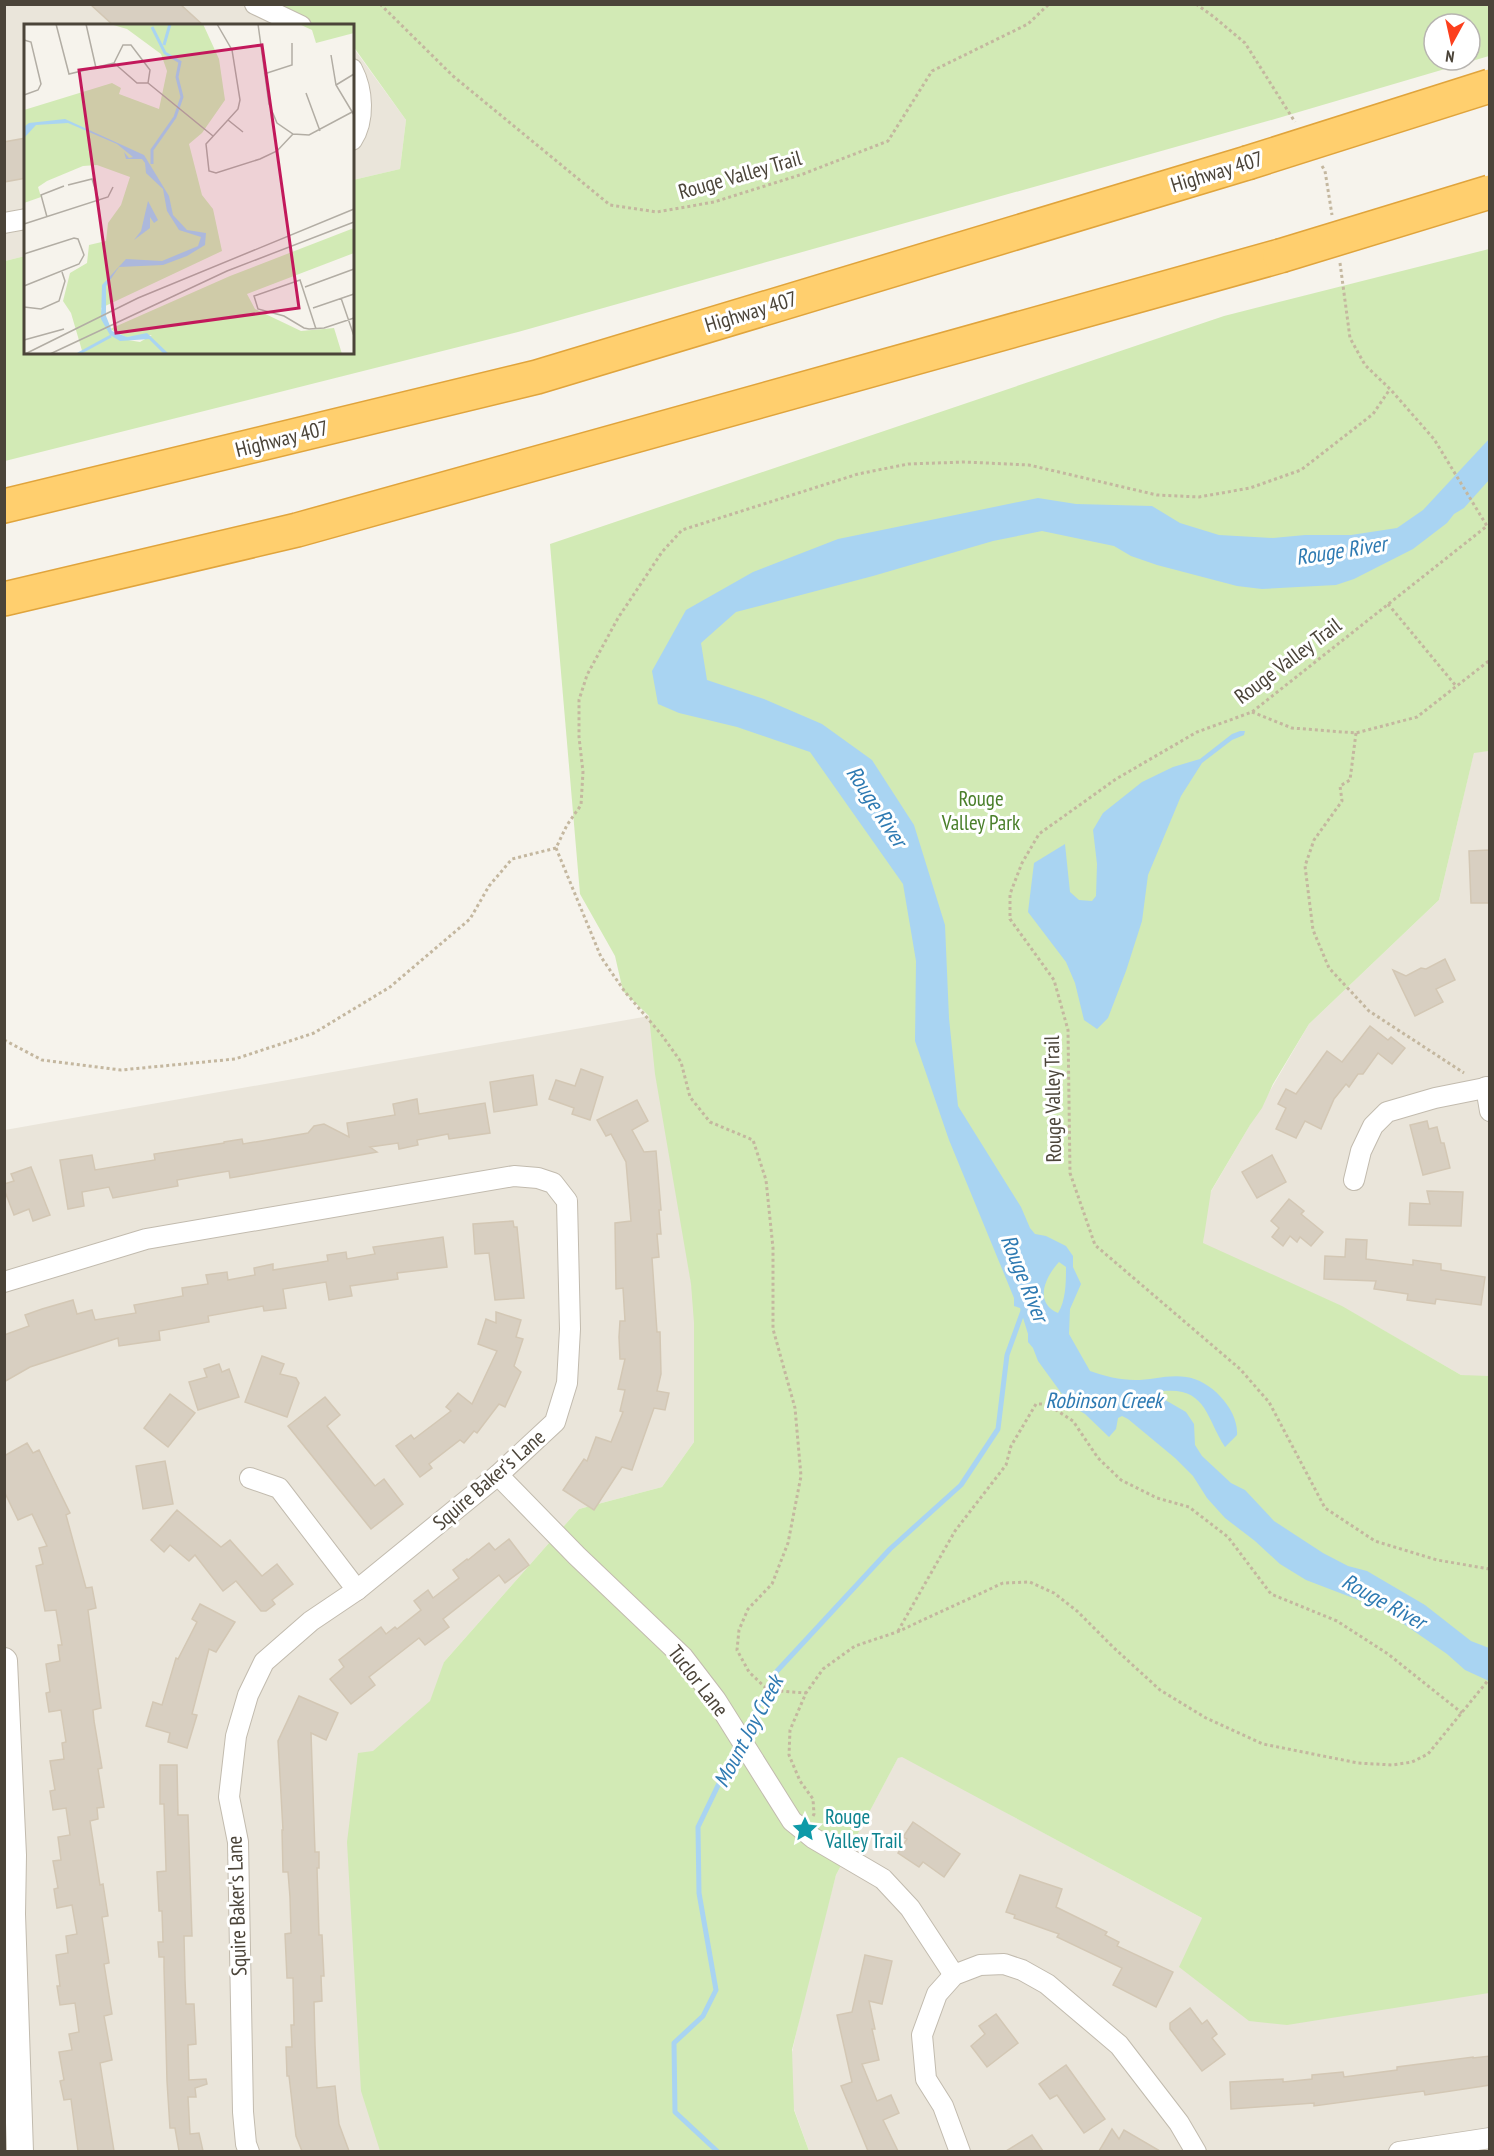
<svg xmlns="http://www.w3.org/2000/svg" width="1494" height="2156" viewBox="0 0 1494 2156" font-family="'PT Sans Narrow',sans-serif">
<rect width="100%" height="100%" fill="#f6f3ec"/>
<g fill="#eae5da">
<polygon points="4,5 273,5 316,25 26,26 25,256 5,261"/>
<polygon points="352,46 406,120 400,169 353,180"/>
<polygon points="1489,751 1489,1379 1461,1375 1341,1306 1203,1244 1206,1200 1309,1024 1439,900 1474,752"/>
<polygon points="649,1016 701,1345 694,1442 662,1487 579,1509 444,1662 405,2151 5,2152 5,1130"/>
<polygon points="901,1752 1014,1817 1202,1918 1489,1981 1489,2151 809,2151 785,2084 809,1975 836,1875"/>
</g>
<g fill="#d2eab5" fill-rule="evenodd">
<path d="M273,5H1489V56L1275,119L518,332L5,461V261L25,256L26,352H352L353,180L400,169L406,120L353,46L352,26L316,25ZM1434,24H1470V60H1434Z"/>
<polygon points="1489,249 1489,751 1474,753 1439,900 1309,1024 1273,1084 1262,1108 1250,1125 1211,1191 1203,1243 1342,1306 1461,1375 1489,1376 1489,1993 1287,2025 1249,2021 1179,1967 1202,1918 902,1757 898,1758 836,1875 792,2050 794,2110 809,2151 380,2151 361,2091 347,1842 358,1753 373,1751 430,1701 444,1662 579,1509 662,1487 694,1442 694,1323 691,1284 655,1074 649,1016 623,991 615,956 580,894 550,544 1224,316"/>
</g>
<g fill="#a9d4f2" fill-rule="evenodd">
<path d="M1489,439V480L1464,508L1454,514L1447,523L1413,549L1354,579L1336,585L1262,589L1237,586L1157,565L1131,556L1114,546L1042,531L993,541L873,576L736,612L701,643L707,680L764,699L822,724L872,760L914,825L945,925L949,1018L958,1106L1021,1207L1030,1228L1035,1234L1046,1236L1066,1246L1073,1256V1267L1081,1284L1070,1309L1069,1334L1090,1371C1104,1376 1120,1380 1135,1380C1151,1380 1170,1374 1186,1377C1211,1380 1239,1410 1237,1435L1225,1447C1206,1417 1206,1387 1163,1391L1160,1397L1186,1412L1194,1424L1195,1445L1202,1456L1231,1483L1245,1490L1274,1521L1323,1553L1348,1566L1367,1571L1425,1605L1471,1641L1489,1648V1681L1465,1670L1447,1654L1382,1609L1306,1580L1280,1564L1255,1541L1225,1518L1207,1498L1193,1476L1175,1458L1128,1419L1122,1416L1118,1418L1116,1429L1109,1437L1085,1414L1070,1405L1038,1361L1033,1348L1028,1342V1334L1020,1308L1014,1306V1298L949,1140L915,1041L916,961L903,884L810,752L737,727L679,713L658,704L652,671L686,610L753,572L838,539L1038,498L1076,504L1152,506L1180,523L1219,535L1273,538L1305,535H1351L1397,528L1423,510ZM1059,1262L1066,1267C1066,1281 1066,1301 1058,1313C1033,1302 1046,1276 1059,1262Z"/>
<polygon points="1240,731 1245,731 1244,735 1232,740 1202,763 1181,796 1148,875 1142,921 1126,971 1108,1018 1097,1029 1084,1020 1075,983 1066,962 1028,912 1034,863 1065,844 1070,892 1079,900 1092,901 1096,896 1097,864 1093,830 1103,813 1142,782 1173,767 1200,759 1232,734"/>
</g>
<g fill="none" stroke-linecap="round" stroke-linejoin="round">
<g stroke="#a9d4f2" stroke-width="5">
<polyline points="743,1734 777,1671 890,1549 961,1485 998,1429 1007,1355 1024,1308"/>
<polyline points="718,2152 675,2112 674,2043 703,2016 716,1990 699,1893 698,1827 738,1744"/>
</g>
</g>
<g fill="#d8cfc1" stroke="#d3c7b4" stroke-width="1.5">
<polygon points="90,4 180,4 204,26 114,26"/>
<polygon points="26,138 26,178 4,182 4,142"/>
<polygon points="1490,850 1490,903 1471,903 1469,851"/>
<polygon points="1445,959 1455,980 1436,989 1443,1002 1415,1016 1393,970 1406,976 1421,968 1426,969"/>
<polygon points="1370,1026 1388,1040 1391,1037 1405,1048 1392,1064 1378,1053 1363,1074 1358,1074 1349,1087 1346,1084 1334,1099 1321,1129 1305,1121 1296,1138 1276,1129 1286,1108 1278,1104 1286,1089 1296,1094 1327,1051 1342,1062"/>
<polygon points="581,1069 603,1077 590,1120 572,1114 574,1108 549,1099 556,1080 575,1086"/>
<polygon points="533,1075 537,1105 494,1112 490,1082"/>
<polygon points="417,1099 419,1114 485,1103 490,1133 449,1139 448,1134 417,1140 418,1145 399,1149 398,1143 370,1147 377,1152 230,1178 229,1171 199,1176 177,1180 178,1186 113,1198 109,1187 82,1192 84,1206 68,1209 60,1160 92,1155 95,1170 155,1160 154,1154 224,1143 224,1142 242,1139 243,1144 308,1133 314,1126 324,1124 349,1137 347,1123 395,1115 393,1104"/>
<polygon points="637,1100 648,1121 632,1130 644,1152 656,1151 661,1210 659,1210 661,1234 657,1234 659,1257 652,1258 657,1332 660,1332 661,1374 657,1391 669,1393 665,1410 654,1408 632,1470 622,1467 594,1510 563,1490 584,1459 587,1461 596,1437 611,1442 623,1412 620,1411 625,1390 618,1389 625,1359 620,1359 619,1337 620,1321 625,1321 623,1288 616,1289 615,1223 631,1221 626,1162 611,1134 606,1136 597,1120"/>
<polygon points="1427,1121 1429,1129 1437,1127 1441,1143 1444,1143 1450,1168 1423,1175 1410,1125"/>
<polygon points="1272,1155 1286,1182 1257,1198 1242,1172"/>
<polygon points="31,1167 50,1215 33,1221 29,1209 14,1215 4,1189 4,1184 14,1181 11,1174"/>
<polygon points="1427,1191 1463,1192 1461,1226 1409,1225 1410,1203 1430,1204"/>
<polygon points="1289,1199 1304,1211 1301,1214 1323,1232 1311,1246 1300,1237 1297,1242 1290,1236 1283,1246 1272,1237 1279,1228 1271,1221"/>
<polygon points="513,1221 514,1227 517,1227 524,1298 495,1300 489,1253 475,1254 473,1224"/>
<polygon points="443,1237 447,1267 397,1273 398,1279 350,1286 352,1296 329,1300 326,1282 283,1289 286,1308 264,1311 263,1306 208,1316 209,1322 159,1331 160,1340 119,1346 118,1338 30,1367 4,1382 4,1335 29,1326 25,1315 42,1309 73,1300 77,1314 92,1310 95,1320 136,1313 134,1305 183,1296 182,1288 208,1284 206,1275 227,1272 228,1280 255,1275 254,1268 273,1264 273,1270 328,1261 327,1255 346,1252 347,1259 375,1254 373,1247"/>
<polygon points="1346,1239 1367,1240 1366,1259 1413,1265 1413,1260 1441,1264 1441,1270 1485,1277 1481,1305 1436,1299 1435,1304 1407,1300 1408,1294 1374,1289 1376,1281 1324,1279 1325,1256 1345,1257"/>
<polygon points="496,1312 521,1320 516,1337 523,1339 514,1366 521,1372 505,1407 499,1404 477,1433 474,1431 464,1443 460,1440 429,1464 432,1468 420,1477 396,1446 411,1435 414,1439 451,1411 446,1407 458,1393 472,1404 497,1351 478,1344 486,1319 496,1323"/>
<polygon points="262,1356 284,1364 280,1374 296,1378 299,1383 287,1417 245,1402"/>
<polygon points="219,1364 222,1372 229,1369 239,1397 198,1410 189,1382 207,1377 204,1369"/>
<polygon points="170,1394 195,1413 168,1447 144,1428"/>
<polygon points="325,1397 340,1415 327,1426 375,1486 384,1479 403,1504 371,1529 288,1426"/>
<polygon points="27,1443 33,1453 39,1450 70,1513 66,1515 86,1588 92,1587 96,1608 88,1610 101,1708 93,1710 94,1721 102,1768 98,1769 104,1807 97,1808 98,1819 90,1821 100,1885 103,1884 108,1916 102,1917 109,1963 104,1964 112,2014 104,2016 112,2060 100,2063 114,2151 78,2151 71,2099 64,2100 60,2081 64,2080 59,2052 72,2050 69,2034 79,2032 75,2003 60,2005 57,1986 60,1986 56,1955 68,1953 66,1936 77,1934 72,1905 57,1908 54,1889 58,1888 53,1861 61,1860 58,1837 70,1835 66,1808 53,1810 50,1791 55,1790 50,1761 64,1759 62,1743 66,1742 61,1710 49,1712 46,1693 50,1692 46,1664 60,1661 58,1645 62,1645 56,1610 45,1611 36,1566 43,1564 39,1548 47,1546 32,1514 18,1520 4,1491 4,1456"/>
<polygon points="165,1461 173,1504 143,1509 136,1466"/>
<polygon points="177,1510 221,1547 230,1540 262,1576 277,1564 293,1584 272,1600 275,1604 266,1611 261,1611 236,1581 223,1591 195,1555 189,1561 170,1545 164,1552 151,1540"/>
<polygon points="509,1539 529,1565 505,1583 499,1575 443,1619 449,1627 425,1645 419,1638 392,1659 369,1677 375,1685 351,1704 330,1679 344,1667 339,1660 381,1627 386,1634 395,1627 397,1629 421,1610 414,1601 428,1590 433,1598 459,1578 453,1570 467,1559 468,1560 489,1543 495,1550"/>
<polygon points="200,1604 235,1622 216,1652 209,1649 192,1714 197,1715 187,1748 168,1742 170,1733 146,1726 153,1702 162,1705 176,1658 178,1659 197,1622 192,1619"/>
<polygon points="299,1696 338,1713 326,1740 311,1733 315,1852 319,1852 319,1868 317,1868 319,1935 322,1935 324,1976 321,1976 322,2001 314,2002 315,2045 317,2088 335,2086 339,2124 349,2151 302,2151 296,2136 289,2076 287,2076 286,2047 292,2047 291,2025 294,2025 293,1978 287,1978 285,1934 291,1933 290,1897 288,1872 283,1872 282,1830 283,1830 278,1741"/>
<polygon points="160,1765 177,1765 178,1815 188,1815 192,1936 184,1936 185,1980 186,2004 194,2004 196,2044 188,2045 189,2080 206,2079 207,2084 195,2088 196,2097 188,2097 190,2134 199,2133 203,2151 179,2151 175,2128 170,2128 167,2081 164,1967 164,1957 159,1957 158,1942 163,1942 162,1911 159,1911 157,1872 166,1871 166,1868 164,1804 160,1804"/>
<polygon points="913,1822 960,1854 944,1877 923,1862 919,1867 898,1853 907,1839 903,1837"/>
<polygon points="1020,1875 1062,1889 1056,1907 1107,1932 1105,1935 1119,1942 1117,1946 1173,1972 1156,2007 1113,1985 1122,1968 1057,1937 1059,1934 1014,1918 1015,1915 1006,1912"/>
<polygon points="865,1955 892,1961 882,2004 869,2001 875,2029 872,2029 879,2060 862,2064 877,2101 891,2095 899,2113 883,2120 898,2151 868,2151 841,2086 852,2082 837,2015 852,2012"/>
<polygon points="1190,2008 1202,2024 1207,2020 1217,2034 1212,2038 1225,2054 1202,2071 1170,2029 1170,2023"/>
<polygon points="996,2014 1018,2043 987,2067 971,2046 985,2034 979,2026"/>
<polygon points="1490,2056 1490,2085 1425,2095 1424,2091 1314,2106 1314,2103 1231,2109 1230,2082 1283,2079 1283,2082 1312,2079 1312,2075 1343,2072 1344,2077 1397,2070 1397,2067 1473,2057 1473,2058"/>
<polygon points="1066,2065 1105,2119 1084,2133 1057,2095 1050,2099 1039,2084"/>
<polygon points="1112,2129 1119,2139 1124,2130 1160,2151 1099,2151"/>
<polygon points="1032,2135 1043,2151 1006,2151"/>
</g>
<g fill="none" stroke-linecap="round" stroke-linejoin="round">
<g stroke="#c2bbae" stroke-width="22">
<g id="minor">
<polyline points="255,4 301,26"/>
<path d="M352,69C363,90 365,120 352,140"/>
<polyline points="4,223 26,219"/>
<polyline points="1486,1087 1490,1111"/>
<polyline points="1354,1180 1361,1151 1373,1126 1387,1112 1435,1098 1490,1087"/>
<polyline points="4,1282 146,1239 514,1176 538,1178 553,1183 567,1201 570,1329 567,1383 555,1422 498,1475 357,1590 311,1621 264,1662 248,1695 236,1736 229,1797 238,1842 243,2112 246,2144 249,2152"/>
<polyline points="498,1475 577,1556 683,1657 716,1700 792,1821 813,1838 883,1879 910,1908 954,1975"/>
<polyline points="250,1478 279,1488 357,1590"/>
<polyline points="960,2152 943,2106 926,2079 922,2035 937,1994 954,1975 980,1965 1004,1964 1022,1970 1047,1984 1119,2045 1179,2123 1196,2152"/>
<polyline points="1399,2152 1490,2138"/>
</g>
</g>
<g stroke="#c2bbae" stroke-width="28">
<polyline id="tertiary" points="4,1661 13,1855 12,1914 20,2152"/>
</g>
<g stroke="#e0a43c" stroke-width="36">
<g id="motorway">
<polyline points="4,506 537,377 1247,163"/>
<polyline points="4,599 297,530 1280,256"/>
</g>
</g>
<g stroke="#c4b79f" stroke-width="3" stroke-dasharray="3 3" stroke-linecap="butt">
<polyline points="380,4 453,76 610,205 657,212 714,202 803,174 888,141 932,71 1028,24 1049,4"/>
<polyline points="1196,4 1214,17 1245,43 1295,122"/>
<polyline points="1322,166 1325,171 1332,215"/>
<polyline points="1340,263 1350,338 1365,365 1390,389 1434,439 1487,526 1252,712 1197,732 1116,779 1039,834 1022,863 1010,894 1010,919 1054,980 1068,1030 1070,1173 1095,1245 1240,1369 1269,1402 1325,1508 1375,1541 1437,1560 1490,1569"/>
<polyline points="1388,604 1456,686"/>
<polyline points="1252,712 1292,728 1356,733 1417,717 1490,660"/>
<polyline points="1356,733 1350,780 1340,786 1342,801 1314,840 1305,866 1313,930 1329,968 1369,1011 1464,1073"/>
<polyline points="556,848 601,957 625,992 661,1034 681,1062 690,1097 710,1122 753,1140 766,1180 773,1248 773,1329 795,1408 801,1476 788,1543 772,1584 748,1609 739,1630 737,1650 749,1672 768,1690 806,1693"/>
<polyline points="4,1040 42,1060 121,1070 235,1059 314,1033 390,987 470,919 489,886 512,859 556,848 567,825 581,805 583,772 579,737 579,700 587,675 618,618 662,552 682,530 858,474 908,464 965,462 1029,465 1157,495 1199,497 1250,488 1301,470 1373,414 1390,389"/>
<polyline points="898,1631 955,1531 1006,1465 1011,1446 1036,1404 1047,1404 1073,1421 1098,1458 1121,1480 1157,1498 1189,1507 1228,1537 1271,1594 1337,1621 1388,1654 1462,1713"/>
<polyline points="813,1816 814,1814 813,1799 800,1781 789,1755 790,1730 806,1693 823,1669 855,1646 897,1632 1003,1583 1030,1582 1054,1593 1077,1611 1113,1647 1160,1690 1206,1718 1263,1744 1358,1763 1392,1765 1412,1762 1428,1754 1490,1678"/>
</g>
<use href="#minor" stroke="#fff" stroke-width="20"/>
<use href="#tertiary" stroke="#fff" stroke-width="26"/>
<use href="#motorway" stroke="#ffcf6e" stroke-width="33"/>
<g stroke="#e0a43c" stroke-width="36" stroke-linecap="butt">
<g id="motorway-bridge">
<polyline points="1247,163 1490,86"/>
<polyline points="1280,256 1490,192"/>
</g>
</g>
<use href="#motorway-bridge" stroke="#ffcf6e" stroke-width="33"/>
</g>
<defs>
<g id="sight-bare" transform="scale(2.07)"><path d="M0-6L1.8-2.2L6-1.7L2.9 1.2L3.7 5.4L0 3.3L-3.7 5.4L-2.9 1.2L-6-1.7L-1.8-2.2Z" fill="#0f9aa8" stroke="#fff" stroke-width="2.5" paint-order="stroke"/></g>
</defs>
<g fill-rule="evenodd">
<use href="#sight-bare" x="805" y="1829"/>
</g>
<g text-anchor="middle" stroke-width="6" stroke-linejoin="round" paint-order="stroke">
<g font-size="21" fill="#4b4439" stroke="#fff">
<text transform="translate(1217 172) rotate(-17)" y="7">Highway 407</text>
<text transform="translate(740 175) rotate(-16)" y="7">Rouge Valley Trail</text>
<text transform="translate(751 312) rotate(-17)" y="7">Highway 407</text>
<text transform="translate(282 439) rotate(-14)" y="7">Highway 407</text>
<text transform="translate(1288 661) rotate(-37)" y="7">Rouge Valley Trail</text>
<text transform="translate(1053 1099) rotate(-91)" y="7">Rouge Valley Trail</text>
<text transform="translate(489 1480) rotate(-41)" y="7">Squire Baker's Lane</text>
<text transform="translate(698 1681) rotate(52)" y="7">Tuclor Lane</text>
<text transform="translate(237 1906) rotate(-92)" y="7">Squire Baker's Lane</text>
</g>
<g font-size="21" fill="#4a7f2a" stroke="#fff">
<text x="981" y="806">Rouge<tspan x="981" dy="24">Valley Park</tspan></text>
</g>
<g font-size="21" fill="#0d838f" stroke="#fff" text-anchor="start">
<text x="825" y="1824">Rouge<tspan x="825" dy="24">Valley Trail</tspan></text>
</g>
<g font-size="22" font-style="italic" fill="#2e7ab2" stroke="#fff">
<text transform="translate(1341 550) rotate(-9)" y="8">Rouge River</text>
<text transform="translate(877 806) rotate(57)" y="8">Rouge River</text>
<text transform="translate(1025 1278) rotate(68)" y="8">Rouge River</text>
<text x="1104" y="1408">Robinson Creek</text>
<text transform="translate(1384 1601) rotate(29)" y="8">Rouge River</text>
<text transform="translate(748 1731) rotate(-62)" y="8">Mount Joy Creek</text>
</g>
</g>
<g transform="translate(24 24)">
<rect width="330" height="330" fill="#f6f3ec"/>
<path d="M86,0H179L195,35L201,76L178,109L165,120L178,171L189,185L198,227L77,284L83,305L92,314L116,318L128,311L102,313L86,305L206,252L330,204V229L223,270L231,285L277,307L310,304L318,330H59L47,289L39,277L46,249L63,239L65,221L82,217L84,199L97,181L106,153L73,141L59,142L23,157L14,163L17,173L0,179V86L88,59L97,64L95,70L135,85L143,47L137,30L103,5ZM275,0H330V9L292,19L288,6Z" fill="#d2eab5"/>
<path d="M41,95L120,131L145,172L149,191L163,206L182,209L181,221L163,232L139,241L95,243L82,262V292L88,307L103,313L123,309L145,330H140L125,315L96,317L86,311L77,295L78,261L102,235L138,237L174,222L177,213L155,206L143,187L139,165L122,149L121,139L118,135H102L100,128L105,134L109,133L93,120L44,99L12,101L0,114V103L5,99ZM124,177L134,196L130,199L126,193V204L110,216L117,207Z" fill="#a9d4f2"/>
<path fill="none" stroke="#a9d4f2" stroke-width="3" d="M140,21L146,0M128,140V126L151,93L158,73L153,53L156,38L141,29L128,3M54,330L87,312"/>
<path fill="none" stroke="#b2ada4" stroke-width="1.5" d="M32,0L45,50L90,39M62,0L72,44M193,0L208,26L216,76L214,85L182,120L185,147L192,149L236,135L253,127L269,110M234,0L245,80L253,99L269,110L285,111L330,87M0,16L7,18L17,60L14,66L0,71M307,31L312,61L330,91M90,39L99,21H107L126,46L124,59M90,39L113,59H124M240,50L268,41V19M124,59L189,112M312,61L330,50M282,69L296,107M204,96L219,108M44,161L68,155L75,177M23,193L17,171L40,162M0,200L84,173L89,163M0,230L50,214L54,215L60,231L55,240L0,262M281,263L330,245M317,274L330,312M0,283L17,285L35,277L41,257L38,248M289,284L330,270M292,305L276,256L230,272L234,285L260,292L280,304L285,305L300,304L330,294M0,316L40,305M1,330L114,274L330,185M26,330L203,247L330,198"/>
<path fill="#c2185b" fill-opacity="0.15" stroke="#c2185b" stroke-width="3" d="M238,21L275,284L92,309L55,46Z"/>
<rect width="330" height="330" fill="none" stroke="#4b4439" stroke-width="3"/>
</g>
<rect width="1494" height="2156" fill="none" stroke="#4b4439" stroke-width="12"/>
<g transform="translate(1452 42) rotate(188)"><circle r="28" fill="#ffffff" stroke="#b7b4b0" stroke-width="1.5"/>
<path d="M0-4.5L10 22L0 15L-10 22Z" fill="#fc3f1d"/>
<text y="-9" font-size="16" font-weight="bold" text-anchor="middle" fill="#4b4439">N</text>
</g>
</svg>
